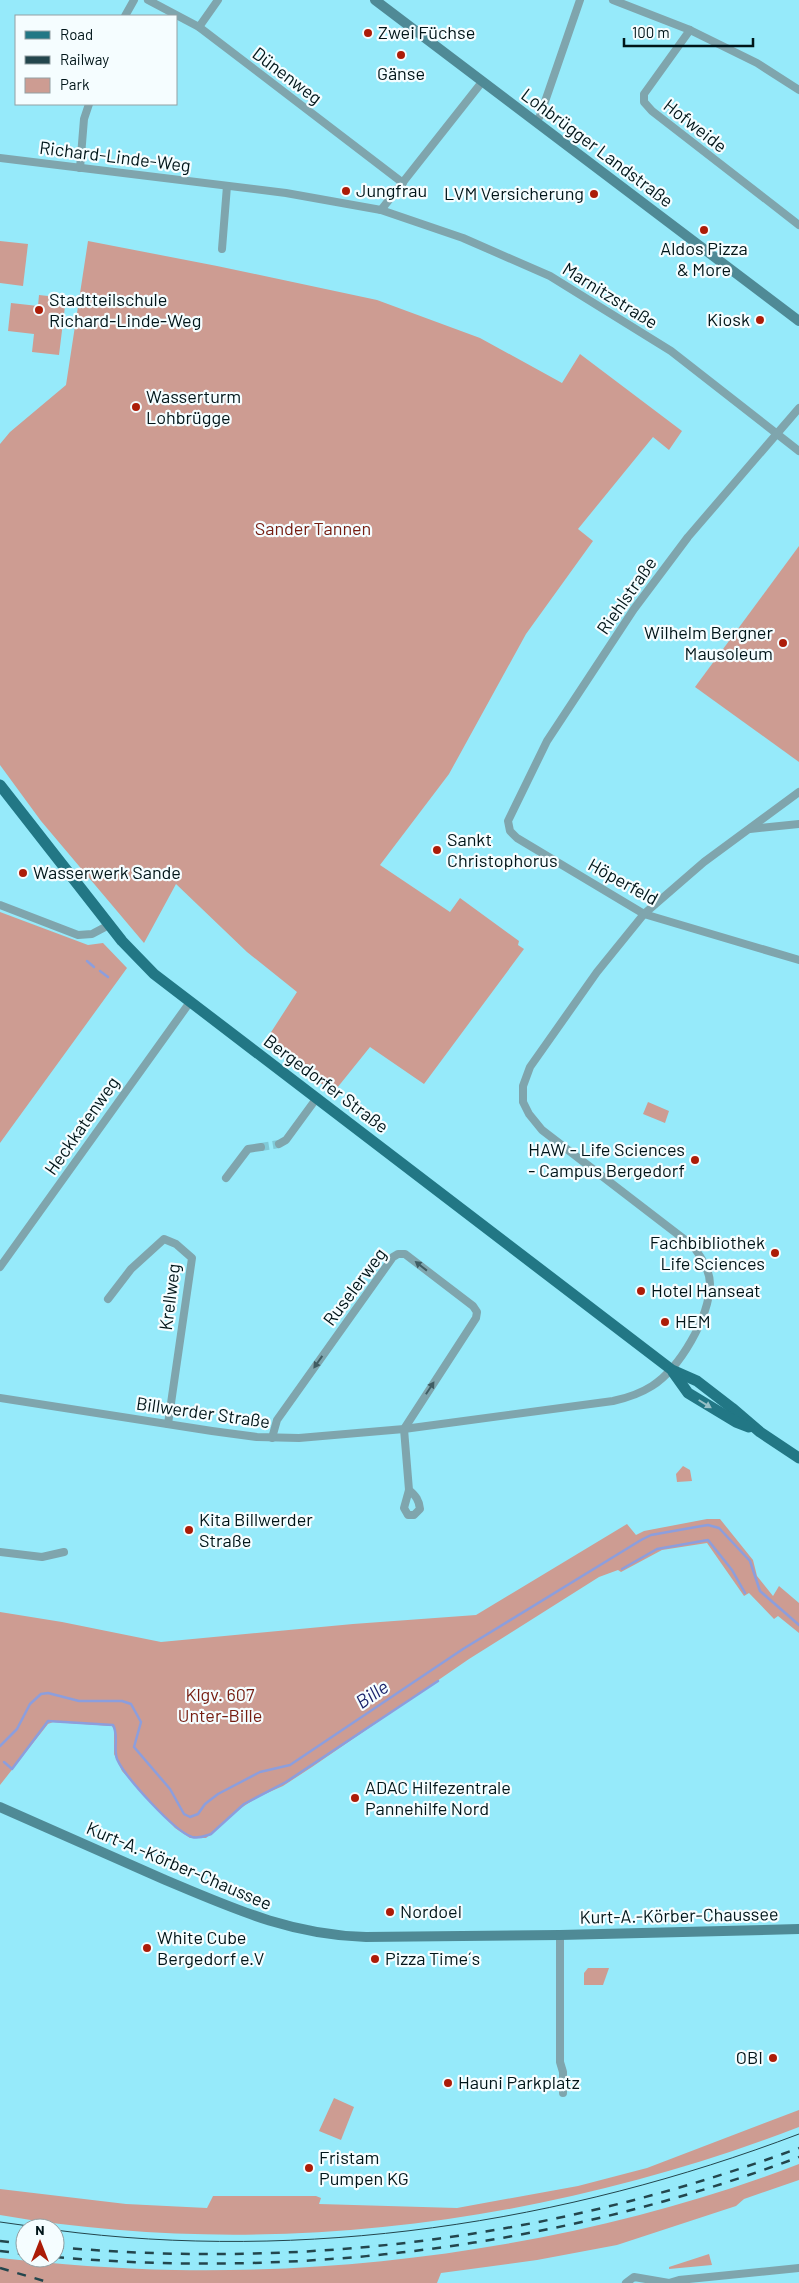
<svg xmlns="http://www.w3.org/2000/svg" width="799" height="2283" viewBox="0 0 799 2283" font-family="Barlow,sans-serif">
<rect width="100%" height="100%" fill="#96eafa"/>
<g fill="#cd9c92">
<polygon points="0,241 28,244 23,286 0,283"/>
<polygon points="88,241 217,266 377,300 480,338 562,383 580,354 682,431 669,450 653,437 578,529 593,541 526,634 449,774 380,865 450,912 460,898 519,941 518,945 524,949 424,1084 370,1047 333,1093 266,1040 297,992 247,952 176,884 144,943 41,821 0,765 0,444 10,432 66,385"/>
<polygon points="39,295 66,298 59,355 32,352 34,334 8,331 11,303 38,306"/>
<polygon points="799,546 799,762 695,687"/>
<polygon points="0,912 88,945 103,943 127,968 0,1143"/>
<polygon points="648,1102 669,1111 665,1123 643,1114"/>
<polygon points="683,1466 690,1470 692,1481 677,1482 676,1474"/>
<polygon points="707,1519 720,1519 753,1560 757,1576 773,1596 779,1586 799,1603 799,1633 778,1616 774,1619 749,1593 744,1596 707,1543 662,1550 621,1572 618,1570 599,1577 469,1659 312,1767 283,1786 258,1797 241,1808 206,1838 190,1838 175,1828 132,1782 122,1771 114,1754 114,1729 112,1726 53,1722 48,1724 0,1785 0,1612 62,1622 161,1642 353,1624 476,1615 627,1524 636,1535 644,1531"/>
<polygon points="588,1968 609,1968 603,1985 584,1985 584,1973"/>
<polygon points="334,2098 354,2107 341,2140 319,2131"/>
<path d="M799,2110V2127C545,2224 269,2261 0,2215V2189L126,2204L207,2208L213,2196H316L321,2198L319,2204L457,2208L578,2186L647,2168Z"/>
<path d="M799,2164V2180L744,2199L736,2206L617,2245L537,2260L441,2273L437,2283H0V2258C58,2264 116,2269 175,2270C380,2274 608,2238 799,2164Z"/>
<polygon points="709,2254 712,2265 669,2269 669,2267"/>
</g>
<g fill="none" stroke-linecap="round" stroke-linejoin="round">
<g stroke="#8c9edd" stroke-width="2.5">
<polyline points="87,961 94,967"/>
<polyline points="100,971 108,977"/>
<polyline points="622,1569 657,1549 708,1540 732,1570 745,1593"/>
<polyline points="0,1746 17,1729 30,1704 41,1694 48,1693 79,1701 122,1701 131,1704 141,1722 134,1747 170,1789 184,1814 190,1817 198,1814 205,1804 218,1794 260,1772 290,1765 463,1649 641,1540 651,1535 696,1527 708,1525 719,1528 750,1561 760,1591 799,1625"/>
<path d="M4,1762L12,1769L48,1721L113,1725C119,1735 113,1748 117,1759C125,1777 174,1831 192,1837C199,1839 205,1836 211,1834L244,1804L286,1782L438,1681"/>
</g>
<polyline stroke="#80cad8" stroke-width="8" stroke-dasharray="8 4" stroke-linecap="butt" points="261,1147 279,1144"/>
<g stroke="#7fa5ad" stroke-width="8">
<polyline points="148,0 199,27 403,183"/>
<polyline points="613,0 690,30 757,63 799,90"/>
<polyline points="125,16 134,0"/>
<polyline points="199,27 218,0"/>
<polyline points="690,30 644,94 644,102 652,111 799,225"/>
<polyline points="536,122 540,116 580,0"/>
<polyline points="0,158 286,193 381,210 482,82"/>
<polyline points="80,168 84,119 89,104"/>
<polyline points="381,210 463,238 550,276 671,351 799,451"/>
<polyline points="222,249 227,186"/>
<polyline points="799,408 688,537 634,609 547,741 508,821 510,831 517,838 644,914 799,960"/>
<polyline points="750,829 799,824"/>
<polyline points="0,905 78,935 92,934 109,925"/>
<polyline points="279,1144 286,1140 316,1099"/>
<polyline points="226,1178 248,1149 261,1147"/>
<polyline points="0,1267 190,1002"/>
<polyline points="108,1299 131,1269 164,1239 176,1244 192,1258 168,1424"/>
<path d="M0,1398L212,1431L257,1437L299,1438L404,1429L613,1401C627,1398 641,1393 652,1386C680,1368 709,1318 710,1284C710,1270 701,1257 693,1246L542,1130L529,1114L523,1102V1086L530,1067L597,972L644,914L704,862L799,792"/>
<path d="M272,1438L277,1420L393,1257L398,1254H405L473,1306L477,1312L476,1318L404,1429L409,1490L404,1508L408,1515H414L420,1509C419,1500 416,1496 409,1490"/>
<polyline points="0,1552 42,1557 64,1552"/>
<polyline points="560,1935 560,2062 563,2072 563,2093"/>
<polyline points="626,2283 634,2277 669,2283"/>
<polyline points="669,2283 679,2280 799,2268"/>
</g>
<g stroke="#4f8a96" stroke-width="10">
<polyline points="375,0 799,321"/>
<path d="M0,1807C54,1831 109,1855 163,1879C232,1908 290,1935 366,1937L560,1935L799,1929"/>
</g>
<g stroke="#227785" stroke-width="11">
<polyline points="0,785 122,941 154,974 672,1370 697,1381 732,1408 760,1432 799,1458"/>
<polyline points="673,1372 688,1393 736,1422 749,1427"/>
</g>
<g stroke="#23464d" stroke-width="1">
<polyline points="0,2222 43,2228"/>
<path d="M55,2230C304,2263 565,2223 799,2134"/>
</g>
<g stroke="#23464d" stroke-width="2.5" stroke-dasharray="9 9" stroke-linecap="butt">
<polyline points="0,2241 25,2244"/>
<path d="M55,2247C310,2270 559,2237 799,2148"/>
<polyline points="0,2251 25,2254"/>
<path d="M55,2257C306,2279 563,2246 799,2157"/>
<polyline points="0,2268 51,2283"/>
</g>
</g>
<defs><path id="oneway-solid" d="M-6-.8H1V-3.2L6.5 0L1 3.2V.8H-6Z" transform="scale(1.25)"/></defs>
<g fill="#405d63">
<use href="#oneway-solid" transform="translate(421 1266) rotate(-142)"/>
<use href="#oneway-solid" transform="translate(318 1362) rotate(125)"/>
<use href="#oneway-solid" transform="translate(430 1388) rotate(-57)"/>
</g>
<use fill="#96c1c8" href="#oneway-solid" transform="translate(705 1404) rotate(32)"/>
<g fill="#ac1c08" stroke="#f5fdff" stroke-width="2">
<circle cx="368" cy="33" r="5"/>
<circle cx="401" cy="55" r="5"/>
<circle cx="346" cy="191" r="5"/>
<circle cx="594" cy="194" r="5"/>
<circle cx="704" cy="230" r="5"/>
<circle cx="39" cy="310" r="5"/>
<circle cx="760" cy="320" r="5"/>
<circle cx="136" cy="407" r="5"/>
<circle cx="783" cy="643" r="5"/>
<circle cx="437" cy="850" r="5"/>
<circle cx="23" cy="873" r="5"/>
<circle cx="695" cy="1160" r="5"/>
<circle cx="775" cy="1253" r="5"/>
<circle cx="641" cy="1291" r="5"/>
<circle cx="665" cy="1322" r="5"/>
<circle cx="189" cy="1530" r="5"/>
<circle cx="355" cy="1798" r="5"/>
<circle cx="390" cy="1912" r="5"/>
<circle cx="147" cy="1948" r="5"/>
<circle cx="375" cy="1959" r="5"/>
<circle cx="773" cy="2058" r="5"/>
<circle cx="448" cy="2083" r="5"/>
<circle cx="309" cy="2168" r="5"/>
</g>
<g text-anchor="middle" stroke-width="4.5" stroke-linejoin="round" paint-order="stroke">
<g font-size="18" fill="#001519" stroke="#f5fdff" text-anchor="start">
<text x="378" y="39">Zwei Füchse</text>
<text x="401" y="80" text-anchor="middle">Gänse</text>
<text x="356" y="197">Jungfrau</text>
<text x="584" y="200" text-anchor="end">LVM Versicherung</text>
<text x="704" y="255" text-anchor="middle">Aldos Pizza<tspan x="704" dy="21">&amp; More</tspan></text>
<text x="49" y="306">Stadtteilschule<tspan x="49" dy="21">Richard-Linde-Weg</tspan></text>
<text x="750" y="326" text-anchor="end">Kiosk</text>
<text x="146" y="403">Wasserturm<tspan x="146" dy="21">Lohbrügge</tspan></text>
<text x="773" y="639" text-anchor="end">Wilhelm Bergner<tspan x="773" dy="21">Mausoleum</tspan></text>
<text x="447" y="846">Sankt<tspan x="447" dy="21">Christophorus</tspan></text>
<text x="33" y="879">Wasserwerk Sande</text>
<text x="685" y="1156" text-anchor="end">HAW - Life Sciences<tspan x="685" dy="21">- Campus Bergedorf</tspan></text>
<text x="765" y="1249" text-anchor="end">Fachbibliothek<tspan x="765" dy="21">Life Sciences</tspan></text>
<text x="651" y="1297">Hotel Hanseat</text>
<text x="675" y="1328">HEM</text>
<text x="199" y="1526">Kita Billwerder<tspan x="199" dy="21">Straße</tspan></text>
<text x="365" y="1794">ADAC Hilfezentrale<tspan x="365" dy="21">Pannehilfe Nord</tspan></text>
<text x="400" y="1918">Nordoel</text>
<text x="157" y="1944">White Cube<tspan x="157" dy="21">Bergedorf e.V</tspan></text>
<text x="385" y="1965">Pizza Time´s</text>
<text x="763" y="2064" text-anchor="end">OBI</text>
<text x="458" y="2089">Hauni Parkplatz</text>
<text x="319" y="2164">Fristam<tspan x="319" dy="21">Pumpen KG</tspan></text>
</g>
<g font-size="18" fill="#001519" stroke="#f5fdff">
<text transform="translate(287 76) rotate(37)" y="6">Dünenweg</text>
<text transform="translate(695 126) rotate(38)" y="6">Hofweide</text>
<text transform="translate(597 148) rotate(37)" y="6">Lohbrügger Landstraße</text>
<text transform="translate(115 157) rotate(7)" y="6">Richard-Linde-Weg</text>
<text transform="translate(610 296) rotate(32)" y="6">Marnitzstraße</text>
<text transform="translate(627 596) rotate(-55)" y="6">Riehlstraße</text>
<text transform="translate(623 882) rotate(29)" y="6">Höperfeld</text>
<text transform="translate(326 1084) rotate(37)" y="6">Bergedorfer Straße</text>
<text transform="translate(82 1126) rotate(-55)" y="6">Heckkatenweg</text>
<text transform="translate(355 1287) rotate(-53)" y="6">Ruselerweg</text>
<text transform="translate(170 1297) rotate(-83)" y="6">Krellweg</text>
<text transform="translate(203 1413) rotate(8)" y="6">Billwerder Straße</text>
<text transform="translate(179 1866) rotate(23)" y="6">Kurt-A.-Körber-Chaussee</text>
<text transform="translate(679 1916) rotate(-1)" y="6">Kurt-A.-Körber-Chaussee</text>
</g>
<g font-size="18" fill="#751c10" stroke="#f5fdff">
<text x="313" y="535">Sander Tannen</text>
<text x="220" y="1701">Klgv. 607<tspan x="220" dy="21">Unter-Bille</tspan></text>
</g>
<g font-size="19" font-style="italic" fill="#1a236b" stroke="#f5fdff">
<text transform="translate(372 1694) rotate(-34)" y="7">Bille</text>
</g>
</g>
<rect x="15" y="15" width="162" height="90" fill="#f5fdff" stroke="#93a0a3"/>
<rect x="25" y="31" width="25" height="8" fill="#227785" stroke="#93a0a3"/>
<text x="60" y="40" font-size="15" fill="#001519">Road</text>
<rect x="25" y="56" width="25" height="8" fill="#23464d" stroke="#93a0a3"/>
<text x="60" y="65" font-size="15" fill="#001519">Railway</text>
<rect x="25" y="78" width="25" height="15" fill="#cd9c92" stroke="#93a0a3"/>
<text x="60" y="90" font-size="15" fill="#001519">Park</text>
<g transform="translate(40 2243)"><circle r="24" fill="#f5fdff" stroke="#93a0a3"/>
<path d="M0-4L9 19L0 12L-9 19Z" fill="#ac1c08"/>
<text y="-8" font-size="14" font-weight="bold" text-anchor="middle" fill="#001519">N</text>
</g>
<path d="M624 38v8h129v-8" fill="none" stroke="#001519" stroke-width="2.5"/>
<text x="632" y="38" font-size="15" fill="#001519" stroke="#f5fdff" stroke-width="4" paint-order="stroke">100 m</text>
</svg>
